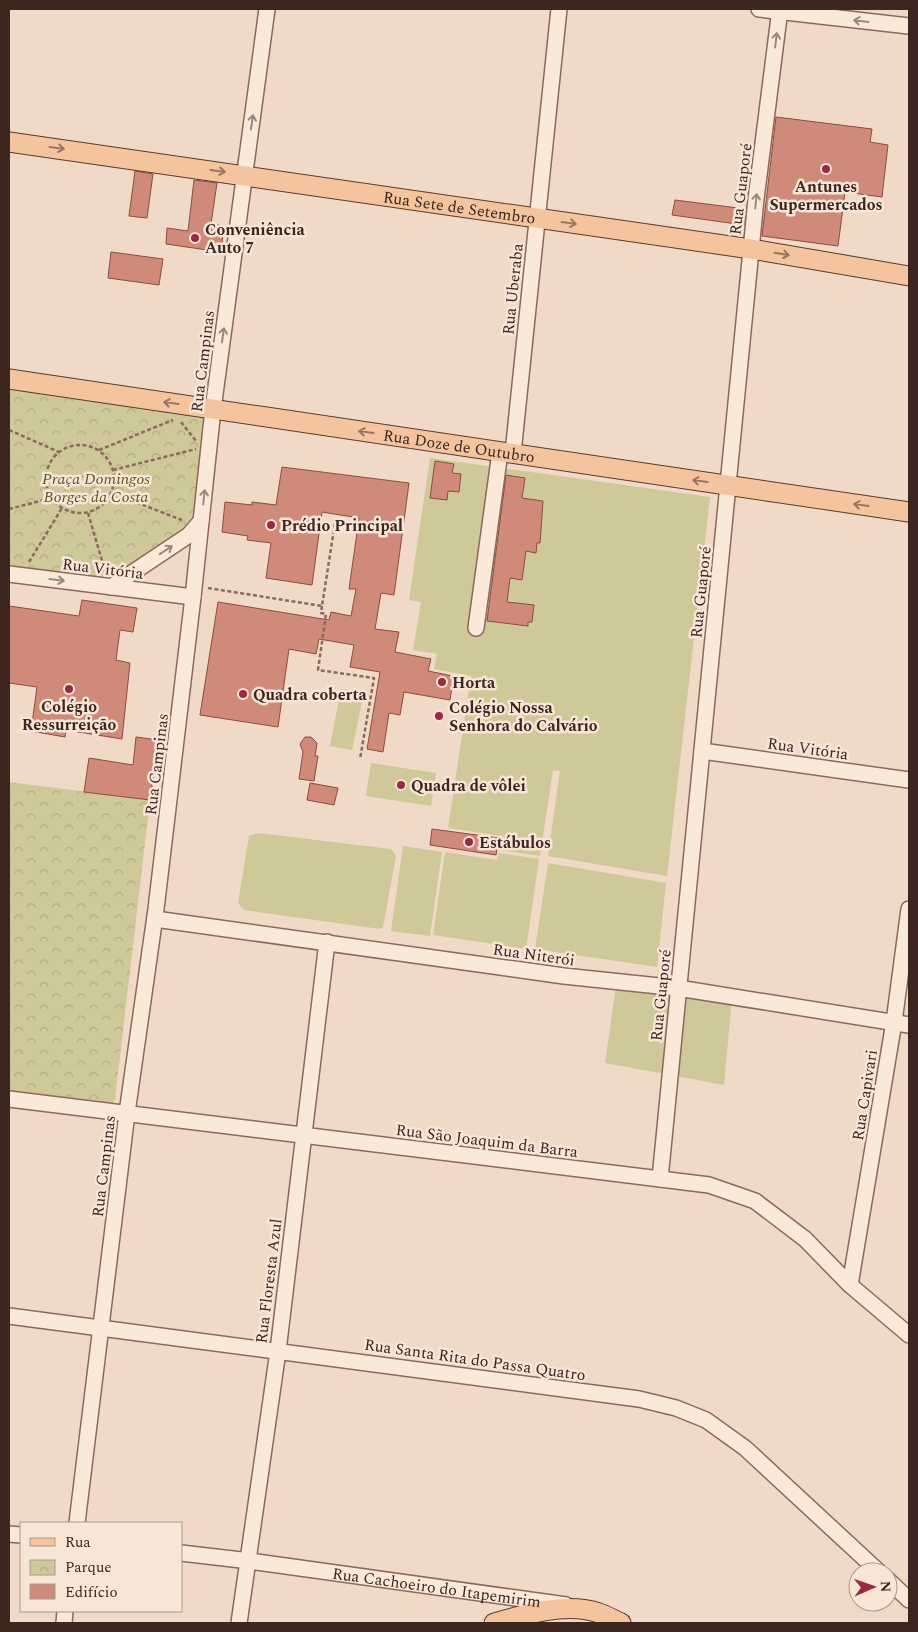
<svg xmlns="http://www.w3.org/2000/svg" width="918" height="1632" viewBox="0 0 918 1632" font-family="Spectral,serif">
<defs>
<pattern id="park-crowns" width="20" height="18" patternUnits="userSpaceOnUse" patternTransform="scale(1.25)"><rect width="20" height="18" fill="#cfc899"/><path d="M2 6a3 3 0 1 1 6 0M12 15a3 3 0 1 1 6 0" fill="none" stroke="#b3ac83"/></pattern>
</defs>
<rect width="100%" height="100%" fill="#f0d9c6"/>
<g fill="#cfc899">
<polygon points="430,458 710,497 667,876 548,856 560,771 553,770 540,856 500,850 501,836 448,828 471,676 434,669 437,654 413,650 421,602 409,600"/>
<polygon points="341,689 364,693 352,750 330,746"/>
<polygon points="371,763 436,773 431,806 366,796"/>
<polygon points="258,833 391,849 396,856 383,927 380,929 244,910 238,903 249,836"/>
<polygon points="403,846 442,852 430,936 391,931"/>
<polygon points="445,852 497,860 499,853 539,859 526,949 433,935"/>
<polygon points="548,863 666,883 657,967 535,949"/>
<polygon points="617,979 732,997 724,1085 605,1063"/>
</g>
<g fill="url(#park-crowns)">
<polygon points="9,388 206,414 195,522 109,582 9,567"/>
<polygon points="9,782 150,800 115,1099 109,1108 9,1099"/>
</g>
<g fill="#cf8a7a" stroke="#8c4c40">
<polygon points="776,117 872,129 870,142 888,145 882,197 845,192 838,246 762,236"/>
<polygon points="135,171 153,174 147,218 129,216"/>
<polygon points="194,180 217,183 211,224 224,226 221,252 166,244 167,228 188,231"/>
<polygon points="675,200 746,209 744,225 672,215"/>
<polygon points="111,252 163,259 159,285 108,278"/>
<polygon points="435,461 454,464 452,473 461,474 459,492 448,491 447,500 430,498"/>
<polygon points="282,467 409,483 394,595 381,593 375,629 399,632 395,652 431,659 428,671 458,677 456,688 452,687 450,700 404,692 400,715 389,713 383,752 367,749 380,672 350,667 354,645 319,639 316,654 289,649 278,727 200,715 218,602 329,620 331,612 351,616 356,589 349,589 359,518 322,512 312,585 266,578 271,543 247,540 248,536 222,532 225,502 252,505 252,502 276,505"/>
<polygon points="506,475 525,478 522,498 543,501 540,543 537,543 536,553 526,551 522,580 510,578 507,602 534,605 532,622 528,622 528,626 487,621"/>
<polygon points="82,600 137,608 133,632 120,630 116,660 130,663 122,739 66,730 65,737 31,731 37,687 9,683 9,606 79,616"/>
<polygon points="136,737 158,740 150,800 84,792 89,758 133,765"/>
<polygon points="305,737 311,737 317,743 315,756 318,756 314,781 299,779 303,752 300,744"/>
<polygon points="310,783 338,788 334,805 307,800"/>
<polygon points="432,829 499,838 496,855 430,845"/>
</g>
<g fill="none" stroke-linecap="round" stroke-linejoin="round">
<g stroke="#8c695b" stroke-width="18">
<g id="minor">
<polyline points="759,9 909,26"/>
<polyline points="513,453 559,9"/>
<polyline points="9,574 193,597"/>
<polyline points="111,587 189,535 201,521"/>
<polyline points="476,628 500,452"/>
<polyline points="702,751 909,780"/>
<polyline points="155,919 564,976 678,988 909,1025"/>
<polyline points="9,1099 709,1185 755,1201 805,1239 850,1285 909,1335"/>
<polyline points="660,1179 756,199 780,9"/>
<polyline points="850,1285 894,1022 909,909"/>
<polyline points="9,1316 639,1399 676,1408 706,1420 745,1448 879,1572"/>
<polyline points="77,1523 127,1113 156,909 193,597 213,409 267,9"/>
<polyline points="9,1534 21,1535"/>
<path id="s1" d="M181,1553L250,1561L566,1605"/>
<polyline points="888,1580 909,1600"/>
<polyline points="64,1623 65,1611"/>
<polyline points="239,1623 278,1351 327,942"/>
</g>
</g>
<g stroke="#5a392f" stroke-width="21">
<g id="major">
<path id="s2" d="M9,142L751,249L909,276"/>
<path id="s3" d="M9,379L909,512"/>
<path d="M494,1623C525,1614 567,1602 599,1613C606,1615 614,1620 621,1623"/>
</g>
</g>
<g stroke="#8c695b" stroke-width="2.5" stroke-dasharray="4 2.5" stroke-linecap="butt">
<polyline points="181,422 196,441"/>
<polyline points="9,430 59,452"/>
<circle cx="80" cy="479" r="34"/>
<polyline points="99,450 173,420"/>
<polyline points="113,470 196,449"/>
<polyline points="112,493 182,520"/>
<polyline points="9,509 52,498"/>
<polyline points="88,513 105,571"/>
<polyline points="29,562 62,508"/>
<polyline points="208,588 322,606 335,523"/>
<polyline points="322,606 321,613 326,614 318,670 374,678 360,759"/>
</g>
<use href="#minor" stroke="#fae9d9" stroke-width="15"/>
<use href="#major" stroke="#f3c49d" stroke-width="19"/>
</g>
<defs><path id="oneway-shaft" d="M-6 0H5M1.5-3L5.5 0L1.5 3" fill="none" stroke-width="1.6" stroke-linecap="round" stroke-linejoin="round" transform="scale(1.25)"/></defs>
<g stroke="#9b887c">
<use href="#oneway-shaft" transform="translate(861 21) rotate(-173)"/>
<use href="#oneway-shaft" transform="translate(776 40) rotate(-83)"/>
<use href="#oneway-shaft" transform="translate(252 122) rotate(-82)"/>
<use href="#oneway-shaft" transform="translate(756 201) rotate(-84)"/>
<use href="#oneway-shaft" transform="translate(223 335) rotate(-82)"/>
<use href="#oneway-shaft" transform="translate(204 497) rotate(-84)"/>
<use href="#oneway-shaft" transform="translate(166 550) rotate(-33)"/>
<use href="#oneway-shaft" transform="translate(57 580) rotate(7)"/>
</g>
<g stroke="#98755e">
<use href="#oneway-shaft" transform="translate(57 148) rotate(8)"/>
<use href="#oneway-shaft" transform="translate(218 171) rotate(8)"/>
<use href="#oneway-shaft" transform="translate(569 223) rotate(8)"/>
<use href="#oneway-shaft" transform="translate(782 254) rotate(9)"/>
<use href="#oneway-shaft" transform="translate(171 403) rotate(-172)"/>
<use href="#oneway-shaft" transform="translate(366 432) rotate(-172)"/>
<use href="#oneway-shaft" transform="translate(700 481) rotate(-172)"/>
<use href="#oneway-shaft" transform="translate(861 505) rotate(-172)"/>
</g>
<g fill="#9d2844" stroke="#f7e5d6" stroke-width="2">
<circle cx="826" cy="169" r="5"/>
<circle cx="195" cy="238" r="5"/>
<circle cx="271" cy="525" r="5"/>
<circle cx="442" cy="682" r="5"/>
<circle cx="69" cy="689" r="5"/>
<circle cx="243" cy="694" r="5"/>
<circle cx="439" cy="716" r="5"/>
<circle cx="401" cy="785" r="5"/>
<circle cx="469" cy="842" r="5"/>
</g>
<g text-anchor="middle" stroke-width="5" stroke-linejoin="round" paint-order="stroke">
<g font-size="16" font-weight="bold" fill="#3c261f" stroke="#f7e5d6" text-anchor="start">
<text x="826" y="192" text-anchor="middle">Antunes<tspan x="826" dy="18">Supermercados</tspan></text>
<text x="205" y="235">Conveniência<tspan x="205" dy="18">Auto 7</tspan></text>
<text x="281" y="531">Prédio Principal</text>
<text x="452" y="688">Horta</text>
<text x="253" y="700">Quadra coberta</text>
<text x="69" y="712" text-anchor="middle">Colégio<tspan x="69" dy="18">Ressurreição</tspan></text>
<text x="449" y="713">Colégio Nossa<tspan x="449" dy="18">Senhora do Calvário</tspan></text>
<text x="411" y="791">Quadra de vôlei</text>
<text x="479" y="848">Estábulos</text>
</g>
<g font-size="16" fill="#3c261f" stroke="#f7e5d6">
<text transform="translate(740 189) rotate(-83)" y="6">Rua Guaporé</text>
<text dy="6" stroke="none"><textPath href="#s2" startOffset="455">Rua Sete de Setembro</textPath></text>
<text transform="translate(512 289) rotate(-84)" y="6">Rua Uberaba</text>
<text transform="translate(202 361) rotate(-83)" y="6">Rua Campinas</text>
<text dy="6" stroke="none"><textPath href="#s3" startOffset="455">Rua Doze de Outubro</textPath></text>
<text transform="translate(103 568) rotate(7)" y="6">Rua Vitória</text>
<text transform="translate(700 592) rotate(-84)" y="6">Rua Guaporé</text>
<text transform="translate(808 748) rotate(8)" y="6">Rua Vitória</text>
<text transform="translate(156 764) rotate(-83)" y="6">Rua Campinas</text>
<text transform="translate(534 954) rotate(8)" y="6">Rua Niterói</text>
<text transform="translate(660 995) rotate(-84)" y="6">Rua Guaporé</text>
<text transform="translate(864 1095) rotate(-81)" y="6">Rua Capivari</text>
<text transform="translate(487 1140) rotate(7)" y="6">Rua São Joaquim da Barra</text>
<text transform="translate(103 1166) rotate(-83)" y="6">Rua Campinas</text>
<text transform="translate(268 1281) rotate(-83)" y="6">Rua Floresta Azul</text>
<text transform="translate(475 1359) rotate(8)" y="6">Rua Santa Rita do Passa Quatro</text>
<text dy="6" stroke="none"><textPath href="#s1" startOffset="258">Rua Cachoeiro do Itapemirim</textPath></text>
</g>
<g font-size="16" font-style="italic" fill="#585925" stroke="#f7e5d6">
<text x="96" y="484">Praça Domingos<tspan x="96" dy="18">Borges da Costa</tspan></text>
</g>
</g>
<rect width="918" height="1632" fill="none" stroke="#3c261f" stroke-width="20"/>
<rect x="20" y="1522" width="162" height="90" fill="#f7e5d6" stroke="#ac998d"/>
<rect x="30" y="1538" width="25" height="8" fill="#f3c49d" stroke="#ac998d"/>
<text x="65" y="1547" font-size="15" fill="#3c261f">Rua</text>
<rect x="30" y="1560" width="25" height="15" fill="url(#park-crowns)" stroke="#ac998d"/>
<text x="65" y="1572" font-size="15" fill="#3c261f">Parque</text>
<rect x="30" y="1584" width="25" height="15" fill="#cf8a7a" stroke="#ac998d"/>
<text x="65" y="1597" font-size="15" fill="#3c261f">Edifício</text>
<g transform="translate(873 1587) rotate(88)"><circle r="24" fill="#f7e5d6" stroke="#ac998d"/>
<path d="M0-4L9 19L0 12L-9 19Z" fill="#9d2844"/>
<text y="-8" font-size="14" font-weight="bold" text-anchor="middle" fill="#3c261f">N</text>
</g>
</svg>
